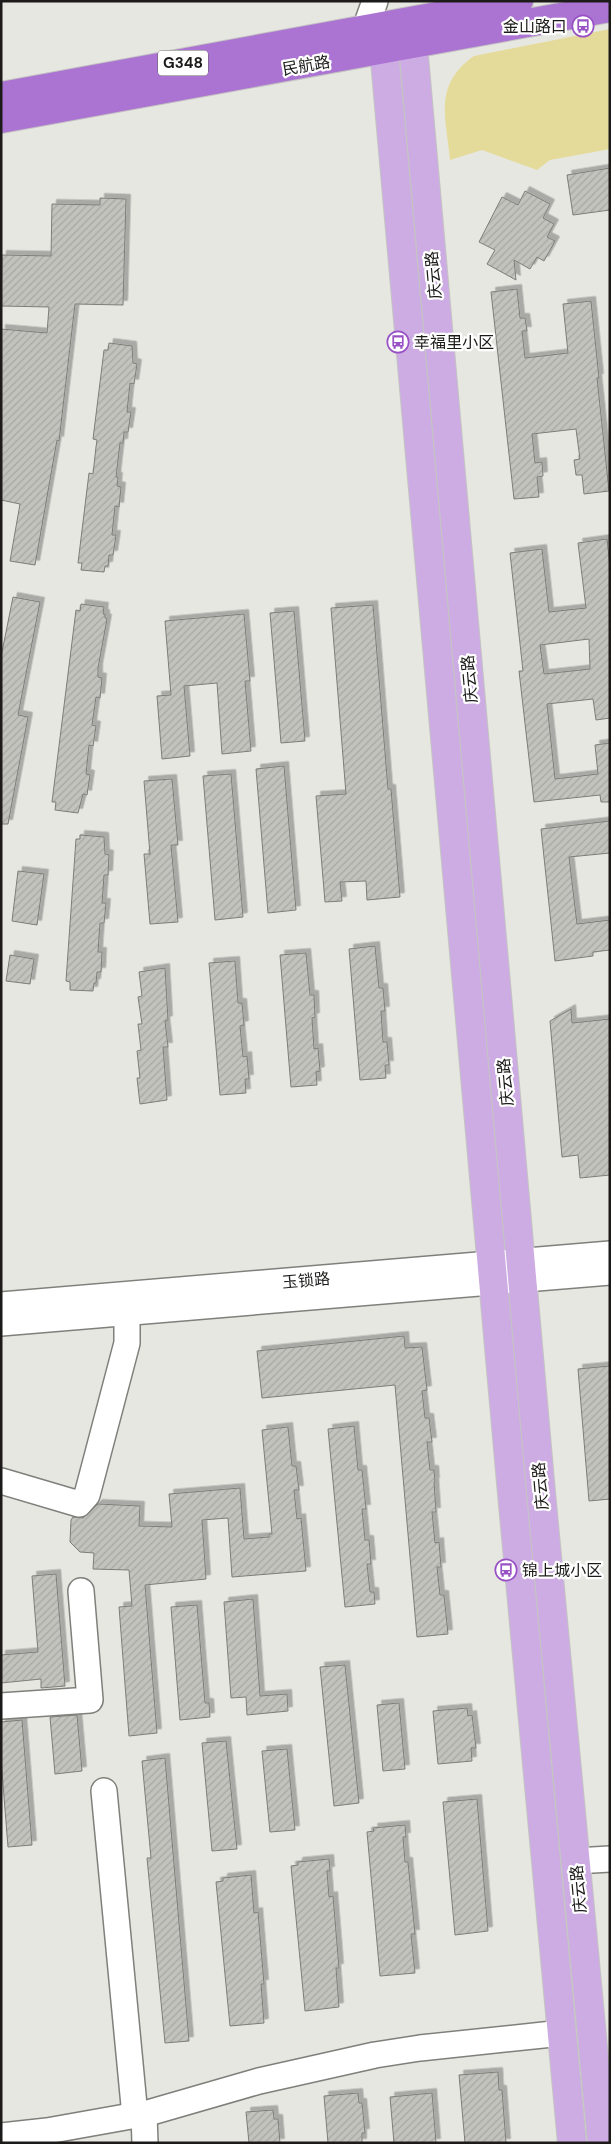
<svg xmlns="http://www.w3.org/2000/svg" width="611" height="2144" viewBox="0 0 611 2144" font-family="'DM Sans','Noto Sans SC',sans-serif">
<defs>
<pattern id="building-hatch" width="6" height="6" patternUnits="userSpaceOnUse" patternTransform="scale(1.25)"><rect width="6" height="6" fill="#c3c3be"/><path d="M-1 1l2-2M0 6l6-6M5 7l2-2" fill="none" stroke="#a7a7a3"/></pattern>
<filter id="shadow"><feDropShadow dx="4.5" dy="-4.5" stdDeviation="0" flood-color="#0004"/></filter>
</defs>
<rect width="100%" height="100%" fill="#e7e7e2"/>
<path fill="#e4db9a" d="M610,29V149L550,160L537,170L482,150L450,160C446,117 433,85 474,56Z"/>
<g fill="url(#building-hatch)" stroke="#7e7d79" fill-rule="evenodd" filter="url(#shadow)">
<polygon points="610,168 610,210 573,215 567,175"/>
<polygon points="525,191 550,204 543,218 554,224 547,237 555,241 544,261 537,257 530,269 514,260 516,280 487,264 495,250 479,242 502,197 518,205"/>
<polygon points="100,198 126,199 123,305 75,304 59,441 57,440 35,565 10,561 20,504 1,500 1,329 47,333 49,307 1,306 2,255 51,256 52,204 100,205"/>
<polygon points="517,289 520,318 525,318 527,331 522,331 525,358 568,353 563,304 591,301 599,378 597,378 609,491 584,494 582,475 576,475 574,460 580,459 576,429 532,434 535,463 542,462 543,476 537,477 539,497 514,499 491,292"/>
<polygon points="109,343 132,346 133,363 137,364 134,384 130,383 127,412 131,412 128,432 124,432 123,443 120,443 116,477 118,477 117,486 121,487 119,507 115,506 112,535 116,535 113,555 109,555 108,566 105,566 104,572 81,570 82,563 78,563 89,473 93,474 96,447 97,440 93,439 104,350 108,350"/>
<path d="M607,539L610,567V718L596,720L593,699L547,704L555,779L598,774L595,745L610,743V802H601L600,795L534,802L519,671H523L510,553L542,549L549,612L586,608L578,543ZM589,639L590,669L544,674L540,645Z"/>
<polygon points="13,597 40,602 18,715 28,717 8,824 1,824 1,657"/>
<polygon points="81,604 104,607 103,614 105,614 105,618 107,619 98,668 98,677 102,678 100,698 96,697 92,725 96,726 93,746 89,745 86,774 90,775 87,795 83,794 78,813 55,810 56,802 52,802 76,610 80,611"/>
<polygon points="373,605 388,789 391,789 400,897 367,900 366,881 340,882 342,901 325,902 316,796 346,794 331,608"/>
<polygon points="294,611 305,741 281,743 270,613"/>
<polygon points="244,614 250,681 245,681 251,751 222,754 217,683 184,686 190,756 162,759 157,696 171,695 165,621"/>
<polygon points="284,766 296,910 268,913 256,769"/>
<polygon points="231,774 243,917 215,920 203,776"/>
<polygon points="172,779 178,845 171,845 178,922 150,924 144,854 150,854 144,781"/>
<polygon points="610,821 610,853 569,857 577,924 610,920 610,950 593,952 593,956 555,961 541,829"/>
<polygon points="80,835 104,837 105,854 109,855 108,875 104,875 103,890 102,903 106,903 104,923 100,923 98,952 102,952 101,972 97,972 96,983 94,983 93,991 70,990 70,982 66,981 76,839 80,839"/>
<polygon points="18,871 44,874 37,925 12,921"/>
<polygon points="375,946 379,988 383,988 385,1011 381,1011 383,1042 387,1042 389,1065 385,1065 386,1078 360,1080 349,949"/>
<polygon points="306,953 310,995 314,995 315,1017 312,1018 314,1049 318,1048 320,1071 316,1072 317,1085 291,1087 280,955"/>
<polygon points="10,955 34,959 30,984 6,981"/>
<polygon points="235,961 238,1003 242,1003 244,1025 240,1026 243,1057 247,1056 249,1079 245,1079 246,1093 220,1095 209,963"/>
<polygon points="165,968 168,1020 165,1021 168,1047 163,1047 167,1100 140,1104 137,1078 140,1078 137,1051 141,1050 138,1024 142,1024 138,997 142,996 139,972"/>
<polygon points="571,1009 572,1023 610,1019 610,1175 580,1178 578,1155 562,1157 550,1021"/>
<polygon points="404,1336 405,1348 422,1347 427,1390 422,1391 425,1418 429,1418 432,1442 427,1442 430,1470 434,1470 435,1482 434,1482 436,1512 432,1512 435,1543 439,1542 441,1567 437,1567 440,1595 444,1595 448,1634 417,1637 395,1385 262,1398 257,1351"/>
<polygon points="610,1366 610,1499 589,1501 578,1369"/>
<polygon points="354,1426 358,1470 362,1470 366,1509 362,1509 365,1540 369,1540 370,1551 371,1564 367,1564 370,1592 374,1592 375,1604 345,1607 328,1429"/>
<polygon points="288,1427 292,1466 296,1466 299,1490 294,1490 297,1519 301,1518 306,1571 232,1577 228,1518 202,1520 206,1579 145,1585 157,1733 129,1736 119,1607 132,1606 129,1570 93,1569 94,1553 80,1552 70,1542 71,1520 73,1517 83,1518 98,1504 140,1506 139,1526 172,1527 169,1494 240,1488 244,1539 269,1537 269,1534 272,1534 262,1430"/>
<polygon points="56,1574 65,1686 41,1688 41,1679 1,1683 1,1655 38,1652 32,1576"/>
<polygon points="253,1599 260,1696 287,1694 288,1711 247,1715 246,1697 231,1698 224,1602"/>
<polygon points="197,1605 205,1703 209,1703 210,1717 180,1720 171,1607"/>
<polygon points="345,1665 359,1803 334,1806 320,1667"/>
<polygon points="399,1703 405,1769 383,1771 377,1705"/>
<polygon points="467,1708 468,1716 472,1715 476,1748 471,1748 472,1761 438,1764 433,1711"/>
<polygon points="77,1715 82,1771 55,1774 50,1717"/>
<polygon points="22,1720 32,1845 8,1847 1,1759 1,1722"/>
<polygon points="226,1741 237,1849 212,1851 202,1743"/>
<polygon points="287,1749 295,1830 270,1832 262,1751"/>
<polygon points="165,1758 189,2041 165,2043 147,1858 151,1858 142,1761"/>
<polygon points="477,1799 488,1931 455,1935 443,1802"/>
<polygon points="405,1825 406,1837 403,1837 405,1862 408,1862 415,1934 411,1934 415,1973 380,1976 367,1832 374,1831 373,1828"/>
<polygon points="329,1859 330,1871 327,1871 329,1897 333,1896 339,1968 336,1968 339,2007 305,2011 291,1866 298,1865 298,1862"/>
<polygon points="251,1875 254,1913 258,1912 264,1984 261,1984 264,2023 230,2026 216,1882 223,1881 223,1878"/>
<polygon points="498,2072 499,2090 502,2090 506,2143 465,2143 459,2075"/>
<polygon points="358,2093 359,2103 362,2103 365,2133 362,2133 362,2143 328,2143 324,2096"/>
<polygon points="432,2093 436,2143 394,2143 390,2097"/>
<polygon points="273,2110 274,2119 278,2119 280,2143 249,2143 246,2112"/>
</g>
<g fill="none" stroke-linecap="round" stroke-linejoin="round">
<g stroke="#7f7f7b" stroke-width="28">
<g id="minor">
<polyline points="359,46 375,1"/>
<polyline points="1,1305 610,1254"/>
<polyline points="1,1323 610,1272"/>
<polyline points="1,1481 79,1504 87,1495 127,1343 127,1313"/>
<polyline points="1,1706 90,1700 81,1591"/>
<polyline points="104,1791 135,2116"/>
<polyline points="575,1861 610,1859"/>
<polyline points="144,2114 145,2143"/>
<polyline points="1,2136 47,2131 148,2113 259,2081 375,2055 420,2048 562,2033"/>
</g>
</g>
<g stroke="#c4c4c3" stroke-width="30">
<g id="major">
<polyline points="411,22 541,1492 602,2143"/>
<polyline points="382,27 512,1494 572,2143"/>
</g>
</g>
<g stroke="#c4c4c3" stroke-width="30">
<g id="highway">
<polyline points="1,96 519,1"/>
<polyline points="1,119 610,8"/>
</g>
</g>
<use href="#minor" stroke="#fff" stroke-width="25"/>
<use href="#major" stroke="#cdace4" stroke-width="28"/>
<use href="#highway" stroke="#ac74d2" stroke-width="28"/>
</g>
<defs>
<g id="bus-ring" transform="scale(1.125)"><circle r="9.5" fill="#fff" stroke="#9952c5" stroke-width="1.5"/><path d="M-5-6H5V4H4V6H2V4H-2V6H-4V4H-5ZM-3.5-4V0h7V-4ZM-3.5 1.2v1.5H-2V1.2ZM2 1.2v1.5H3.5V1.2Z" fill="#9952c5"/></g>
</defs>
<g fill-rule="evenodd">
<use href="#bus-ring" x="583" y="26"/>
<use href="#bus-ring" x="398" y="342"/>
<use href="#bus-ring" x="506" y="1570"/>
</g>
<g text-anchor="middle" stroke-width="4.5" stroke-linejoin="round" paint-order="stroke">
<rect fill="#fff" stroke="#605f5f" stroke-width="1" x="158" y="50.5" width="50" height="25" rx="4"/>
<g font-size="15" font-weight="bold" fill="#1c1b1a">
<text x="183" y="68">G348</text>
</g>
<g font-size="16" fill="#1c1b1a" stroke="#fff" text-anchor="start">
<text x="567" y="32" text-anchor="end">金山路口</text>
<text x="414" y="348">幸福里小区</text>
<text x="522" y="1576">锦上城小区</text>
</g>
<g font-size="16" fill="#1c1b1a" stroke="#fff">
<text transform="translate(306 65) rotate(-10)" y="6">民航路</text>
<text transform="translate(433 275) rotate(-95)" y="6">庆云路</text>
<text transform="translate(469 679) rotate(-95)" y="6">庆云路</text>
<text transform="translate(505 1082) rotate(-95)" y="6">庆云路</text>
<text transform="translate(306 1280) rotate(-5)" y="6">玉锁路</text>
<text transform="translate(540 1486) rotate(-95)" y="6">庆云路</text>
<text transform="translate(578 1889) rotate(-95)" y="6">庆云路</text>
</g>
</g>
<rect width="611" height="2144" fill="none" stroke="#1c1b1a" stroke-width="5"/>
</svg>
